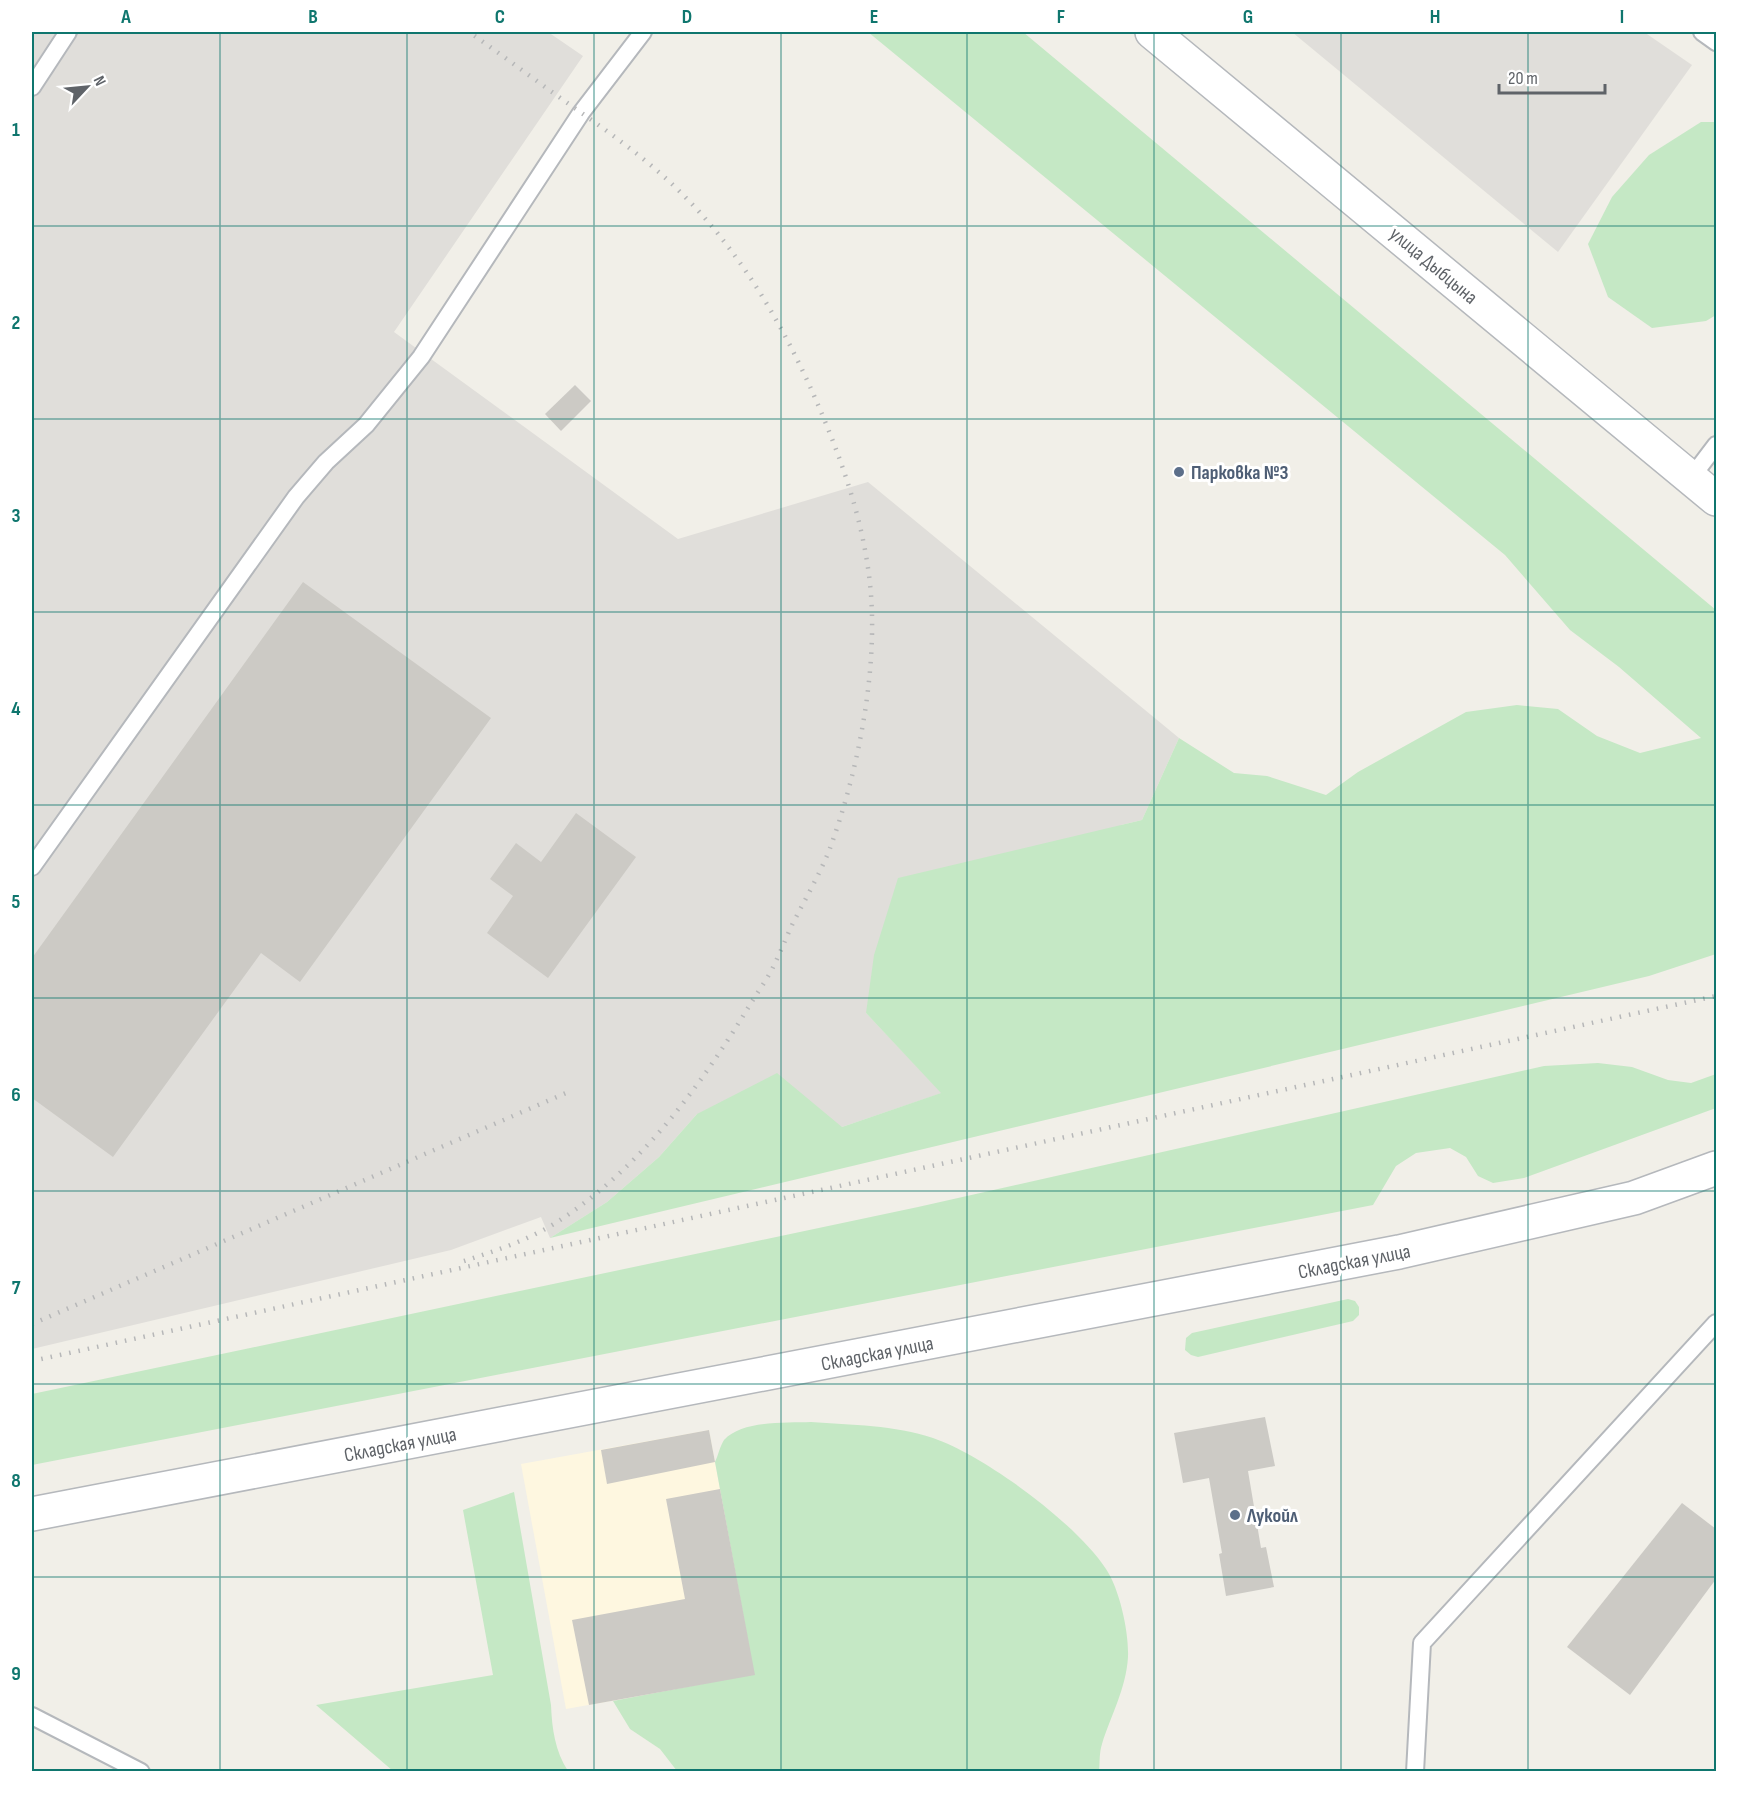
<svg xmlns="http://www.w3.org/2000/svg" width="1748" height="1803" viewBox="0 0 1748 1803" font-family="'Sofia Sans Condensed',sans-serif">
<rect width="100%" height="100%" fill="#f1efe8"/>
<polygon fill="#fef7e0" points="709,1430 755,1675 566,1709 521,1464"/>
<g fill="#e0deda">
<polygon points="32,32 548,32 583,56 394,332 678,539 868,482 1179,738 1142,820 1121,825 866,1013 942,1093 842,1127 697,1114 659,1157 607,1202 550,1238 541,1217 451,1250 32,1349"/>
<polygon points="1292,32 1644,32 1692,65 1558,252"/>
</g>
<g fill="#c5e8c5">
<polygon points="868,32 1023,32 1716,610 1716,954 1649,976 550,1238 607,1202 659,1157 697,1114 777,1073 842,1127 941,1093 866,1013 874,955 898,878 1142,820 1179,738 1234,773 1267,776 1326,795 1358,772 1466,712 1517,705 1558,709 1597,736 1640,753 1701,738 1619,667 1570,630 1505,555"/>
<polygon points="1701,122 1716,122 1716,315 1706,321 1652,328 1608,297 1588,244 1612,197 1649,155"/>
<polygon points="1598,1063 1632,1067 1668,1080 1691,1083 1716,1074 1716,1108 1524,1178 1493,1183 1478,1176 1466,1157 1450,1148 1416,1153 1396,1166 1373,1205 32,1465 32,1394 918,1207 1544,1066"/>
<polygon points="1348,1299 1355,1301 1359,1307 1359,1315 1353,1321 1198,1357 1191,1355 1185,1350 1186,1338 1192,1333"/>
<path d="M811,1422C851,1425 895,1425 933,1438C985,1456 1076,1523 1106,1569C1120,1590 1129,1633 1128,1657C1126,1689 1111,1715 1102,1744C1099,1753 1100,1763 1099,1771H677L660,1749L630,1729L613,1701L754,1674L715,1462C718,1456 720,1446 724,1440C742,1420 786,1423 811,1422Z"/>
<path d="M514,1492L551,1705C552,1729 555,1751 568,1771H393L316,1705L493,1675L463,1510Z"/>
</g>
<g fill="#cccac5">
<polygon points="575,385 591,401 561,431 545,414"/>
<polygon points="303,582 491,718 300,982 261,953 113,1157 32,1098 32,958"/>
<polygon points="576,813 636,857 548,978 487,933 513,896 490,879 516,843 541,862"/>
<polygon points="1265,1417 1275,1466 1248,1471 1261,1548 1266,1547 1274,1587 1226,1596 1219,1554 1222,1553 1209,1478 1183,1483 1174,1433"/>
<polygon points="709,1430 715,1462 607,1484 601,1450"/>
<polygon points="720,1489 755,1675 589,1705 572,1620 685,1599 666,1499"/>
<polygon points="1682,1503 1716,1529 1716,1579 1630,1695 1567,1647"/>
</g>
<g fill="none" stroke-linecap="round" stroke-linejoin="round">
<g stroke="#b5b8bc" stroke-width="20">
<g id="service">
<polyline points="1702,32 1716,42"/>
<polyline points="32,87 68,32"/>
<polyline points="1691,478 1716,445"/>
<polyline points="32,867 296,497 326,462 366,425 421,357 581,113 643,32"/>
<polyline points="32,1716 141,1772"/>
<polyline points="1415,1772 1422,1643 1716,1323"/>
</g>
</g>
<g stroke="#b5b8bc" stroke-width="36">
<polyline id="minor" points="1152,32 1716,499"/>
</g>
<g stroke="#b5b8bc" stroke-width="36">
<polyline id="tertiary" points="32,1514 1399,1252 1634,1198 1716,1168"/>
</g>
<use href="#service" stroke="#fff" stroke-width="16"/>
<use href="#minor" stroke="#fff" stroke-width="33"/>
<use href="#tertiary" stroke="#fff" stroke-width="33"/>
<g stroke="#b6b7b8" stroke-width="4.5" stroke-dasharray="1.5 8" stroke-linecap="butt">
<path d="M464,1261C495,1251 529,1240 557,1222C641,1168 700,1087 751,1003C759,990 769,977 775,963C782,949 787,935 794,921C806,898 819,875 829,851C858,773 879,667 870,584C863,517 839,452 812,391C782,324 742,256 690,202C656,166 617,138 576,109C540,84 505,57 469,32"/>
<polyline points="32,1324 566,1093"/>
<polyline points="32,1361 1716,996"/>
</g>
</g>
<path fill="none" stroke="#0f766e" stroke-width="1.5" stroke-opacity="0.55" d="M220,32V1772M407,32V1772M594,32V1772M781,32V1772M967,32V1772M1154,32V1772M1341,32V1772M1528,32V1772M32,226H1716M32,419H1716M32,612H1716M32,805H1716M32,998H1716M32,1191H1716M32,1384H1716M32,1577H1716"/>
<g fill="#5c6f8a" stroke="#fff" stroke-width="2">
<circle cx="1179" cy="472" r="6"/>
<circle cx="1235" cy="1515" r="6"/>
</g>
<g text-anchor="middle" stroke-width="6" stroke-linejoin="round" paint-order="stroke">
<g font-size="20" fill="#5f6368" stroke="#fff">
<text transform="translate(1434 265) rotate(40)" y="7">улица Дыбцына</text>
<text transform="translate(1354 1261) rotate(-11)" y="7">Складская улица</text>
<text transform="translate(877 1353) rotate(-11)" y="7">Складская улица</text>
<text transform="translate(400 1444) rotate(-11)" y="7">Складская улица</text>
</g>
<g font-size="20" font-weight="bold" fill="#4e5e75" stroke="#fff" text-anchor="start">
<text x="1191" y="479">Парковка №3</text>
<text x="1247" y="1522">Лукойл</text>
</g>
</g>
<rect width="1748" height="1803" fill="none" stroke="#ffffff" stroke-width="66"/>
<g transform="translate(87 87) rotate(64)" stroke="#ffffff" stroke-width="4.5" paint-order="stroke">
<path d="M0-4.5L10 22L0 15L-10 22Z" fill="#5f6368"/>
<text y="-9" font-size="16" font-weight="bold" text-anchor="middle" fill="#5f6368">N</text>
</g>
<path d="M1499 84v9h106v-9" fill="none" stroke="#5f6368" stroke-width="3"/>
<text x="1508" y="84" font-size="18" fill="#5f6368" stroke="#ffffff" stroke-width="4.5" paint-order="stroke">20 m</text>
<rect x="33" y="33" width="1682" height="1737" fill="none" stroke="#0f766e" stroke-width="2"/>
<g font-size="20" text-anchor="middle" font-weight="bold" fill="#0f766e">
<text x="126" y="23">A</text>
<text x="313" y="23">B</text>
<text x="500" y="23">C</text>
<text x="687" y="23">D</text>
<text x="874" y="23">E</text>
<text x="1061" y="23">F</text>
<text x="1248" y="23">G</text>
<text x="1435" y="23">H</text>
<text x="1622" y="23">I</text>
<text x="16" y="136">1</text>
<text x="16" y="329">2</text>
<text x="16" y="522">3</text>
<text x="16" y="715">4</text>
<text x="16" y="908">5</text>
<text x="16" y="1101">6</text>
<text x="16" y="1294">7</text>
<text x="16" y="1487">8</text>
<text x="16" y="1680">9</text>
</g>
</svg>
